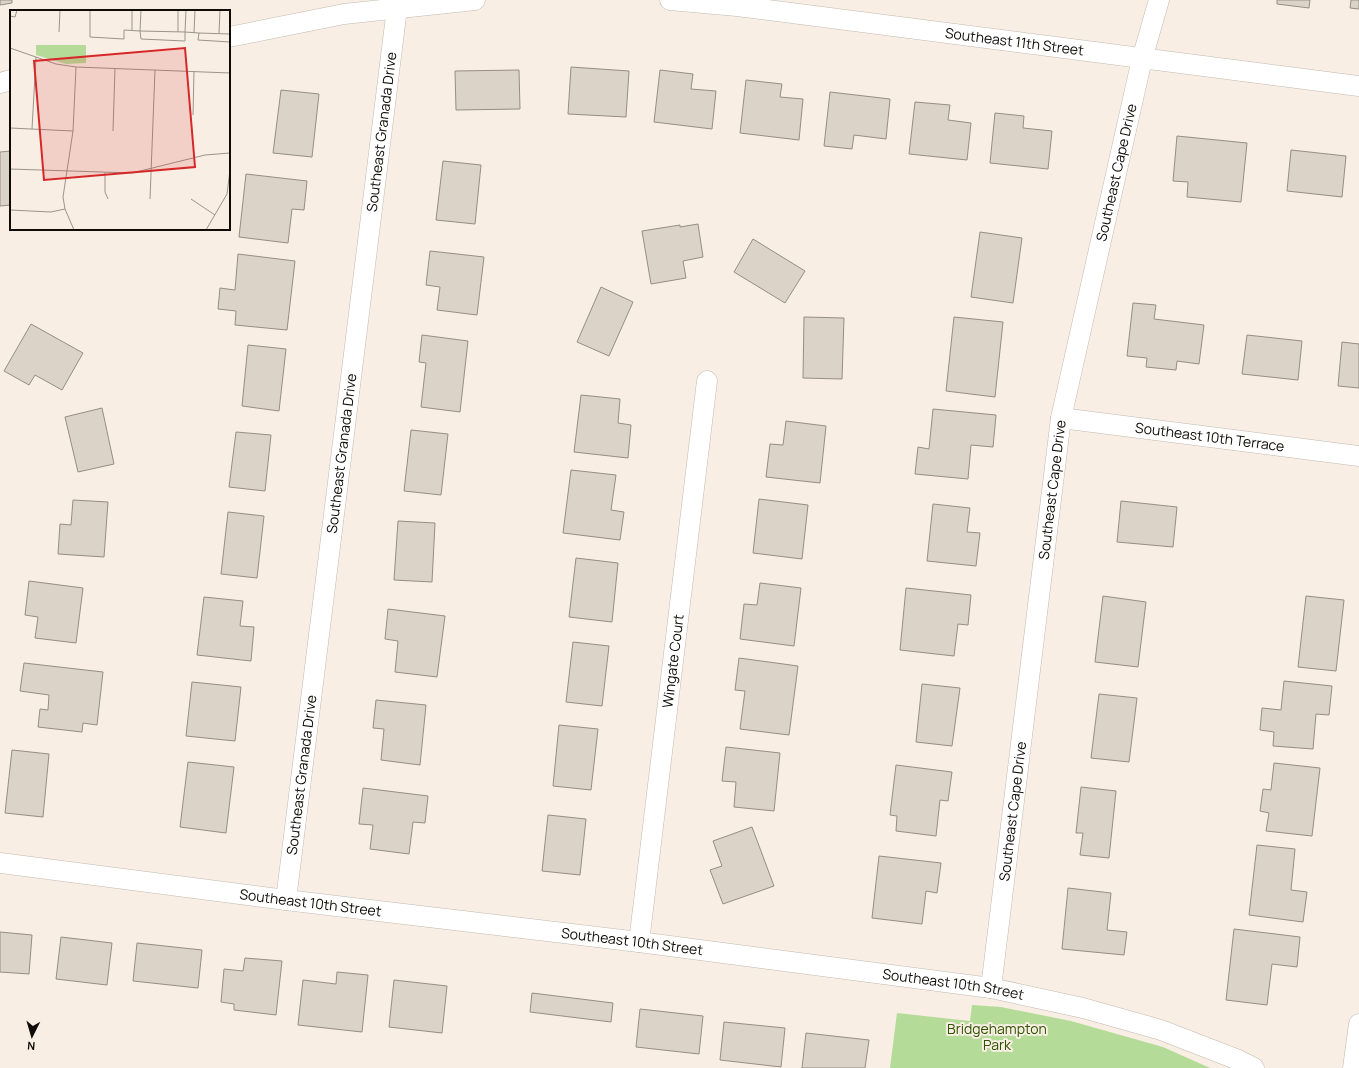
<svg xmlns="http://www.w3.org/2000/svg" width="1359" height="1068" viewBox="0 0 1359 1068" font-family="Manrope,sans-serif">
<rect width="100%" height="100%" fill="#f8eee3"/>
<polygon fill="#b4dc98" points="972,1005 1001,1007 1071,1021 1163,1047 1210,1068 890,1068 897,1013 970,1021"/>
<g fill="#dcd3c8" stroke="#968d83">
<polygon points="0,0 12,0 12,3 0,5"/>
<polygon points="1277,0 1310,0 1309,8 1277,4"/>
<polygon points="1351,0 1359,0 1359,9 1350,8"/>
<polygon points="571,67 629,71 626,117 568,114"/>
<polygon points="519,70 520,109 456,110 455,71"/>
<polygon points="660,70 693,74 691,89 716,91 712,129 654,122"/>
<polygon points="746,80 782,84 780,97 803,99 799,140 740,133"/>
<polygon points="281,90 319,94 312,157 273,153"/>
<polygon points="830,92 890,99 886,139 854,135 852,149 824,146"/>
<polygon points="915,102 950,105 948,120 971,123 967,160 909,154"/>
<polygon points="995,113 1024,116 1023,128 1052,131 1048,169 990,163"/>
<polygon points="1177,136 1247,143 1241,202 1187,197 1188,182 1173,181"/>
<polygon points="1291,150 1346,156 1342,197 1287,191"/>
<polygon points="11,151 11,205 0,206 0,152"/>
<polygon points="443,161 481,165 475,224 436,220"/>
<polygon points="246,174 307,181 304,210 292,209 288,243 239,237"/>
<polygon points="698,224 703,257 683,261 686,278 651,284 642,231 680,225 680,227"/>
<polygon points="980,232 1022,238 1013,303 971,297"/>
<polygon points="753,239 805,271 785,303 734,272"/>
<polygon points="430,251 484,257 477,315 437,310 440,287 426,285"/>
<polygon points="238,254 295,261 287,330 235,325 236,311 218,309 220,288 235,290"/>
<polygon points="601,287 633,302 609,356 577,342"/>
<polygon points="1133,303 1156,305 1154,319 1204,325 1199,364 1177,361 1176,370 1146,367 1147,358 1127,356"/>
<polygon points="804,317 844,318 842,379 803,378"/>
<polygon points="954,317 1003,322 995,397 946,391"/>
<polygon points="31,324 83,353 62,390 35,375 29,385 4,371"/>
<polygon points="422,335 468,341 460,412 421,407 426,363 419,362"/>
<polygon points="1247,335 1302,341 1298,380 1242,374"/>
<polygon points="1342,342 1359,344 1359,388 1338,386"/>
<polygon points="248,345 286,349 279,411 242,406"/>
<polygon points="581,395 620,399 618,423 631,425 628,458 574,452"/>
<polygon points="102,408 114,464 78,472 65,417"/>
<polygon points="933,409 996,415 993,447 971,445 968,479 915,474 918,447 929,449"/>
<polygon points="786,421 826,426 820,483 766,477 770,444 783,445"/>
<polygon points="411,430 448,434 441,495 404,491"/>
<polygon points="236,432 271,435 265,491 229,487"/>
<polygon points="571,470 616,475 611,510 624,512 620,540 563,533"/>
<polygon points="759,499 808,505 802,559 753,553"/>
<polygon points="73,500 108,502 104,557 58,554 60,524 71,525"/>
<polygon points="1121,501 1177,507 1173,547 1117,542"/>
<polygon points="933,504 970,508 967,532 980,533 976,566 927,561"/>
<polygon points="228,512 264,516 257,578 221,574"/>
<polygon points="398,521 435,523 432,582 394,580"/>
<polygon points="576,558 618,563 612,622 569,617"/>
<polygon points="29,581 83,588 76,643 35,638 38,617 25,615"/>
<polygon points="760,583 801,588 794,646 740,639 744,604 757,605"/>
<polygon points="906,588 971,595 968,625 958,624 954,656 900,650"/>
<polygon points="1103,596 1146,602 1138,667 1095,662"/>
<polygon points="1306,596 1344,600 1336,671 1298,667"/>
<polygon points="204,597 243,601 240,626 254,627 251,661 197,655"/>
<polygon points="388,609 445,616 437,677 395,672 398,641 385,639"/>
<polygon points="573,642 609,646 602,706 566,702"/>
<polygon points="739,658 798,666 789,735 740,729 745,691 735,690"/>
<polygon points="24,663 103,672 97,725 83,723 82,732 38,727 40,709 48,710 49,695 20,691"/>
<polygon points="1284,681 1332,686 1329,715 1316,714 1313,749 1273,746 1274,732 1260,730 1262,708 1281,710"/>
<polygon points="192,682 241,687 235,741 186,736"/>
<polygon points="922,684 960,688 952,746 916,742"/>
<polygon points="1099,694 1137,698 1129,762 1091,758"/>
<polygon points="376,700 426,705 420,765 381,760 384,729 373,728"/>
<polygon points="559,725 598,729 591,790 553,786"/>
<polygon points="726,747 780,753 774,811 734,807 736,782 722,781"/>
<polygon points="12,750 49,754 43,817 5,813"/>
<polygon points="188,762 234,767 226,833 180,827"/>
<polygon points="1274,763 1320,768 1312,836 1266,831 1269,813 1260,811 1263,789 1271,790"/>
<polygon points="896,765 952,772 948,801 940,800 936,836 896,831 897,816 890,815"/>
<polygon points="1081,787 1116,791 1109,858 1080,855 1083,833 1076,833"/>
<polygon points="363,788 428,796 425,823 413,822 409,854 370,849 373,825 359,824"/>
<polygon points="548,815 586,819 580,875 542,871"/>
<polygon points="752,827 774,886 723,904 710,870 722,866 713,841"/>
<polygon points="1257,845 1295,849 1291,890 1307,892 1303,922 1249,915"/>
<polygon points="879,856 941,863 937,893 926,891 922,924 872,918"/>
<polygon points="1068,888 1111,893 1107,930 1127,932 1124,955 1062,949"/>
<polygon points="1234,929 1300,937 1297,967 1272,964 1267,1005 1226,1000"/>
<polygon points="0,932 32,935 29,974 0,972"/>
<polygon points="61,937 112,943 107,985 56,979"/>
<polygon points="137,943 202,950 198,988 133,981"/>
<polygon points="245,958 282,961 276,1015 234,1010 234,1004 221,1002 224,969 243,971"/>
<polygon points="337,972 368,975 362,1032 298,1025 303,980 336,984"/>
<polygon points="394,980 447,986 442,1033 389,1027"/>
<polygon points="532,993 613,1003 611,1022 530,1012"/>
<polygon points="640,1009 703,1016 699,1054 636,1047"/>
<polygon points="724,1022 785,1028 781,1067 720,1060"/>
<polygon points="806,1033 869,1040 865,1068 802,1068"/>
</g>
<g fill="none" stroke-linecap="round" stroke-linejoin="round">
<g stroke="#c3b9af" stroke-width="21">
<g id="minor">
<path id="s1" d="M670,0L737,6L1359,86"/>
<polyline points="229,37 344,14 475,0"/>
<polyline points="0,83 11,80"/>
<path id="s2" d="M1061,418L1359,456"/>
<path id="s3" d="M0,863L286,900L639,942L991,988L1083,1008L1161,1030L1236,1059L1254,1068"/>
<path id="s4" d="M286,900L398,0"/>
<path id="s5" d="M639,942L707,381"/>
<path id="s6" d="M991,988L1061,418L1142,59L1159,0"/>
<polyline points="1353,1068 1359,1024"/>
</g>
</g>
<use href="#minor" stroke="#fff" stroke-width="20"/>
</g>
<g text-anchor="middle" stroke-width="4" stroke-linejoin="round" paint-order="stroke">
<g font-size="14" fill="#0f0c08" stroke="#f8eee3">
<text dy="5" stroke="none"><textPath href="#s1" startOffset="347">Southeast 11th Street</textPath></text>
<text dy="5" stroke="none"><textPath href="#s4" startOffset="774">Southeast Granada Drive</textPath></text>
<text dy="5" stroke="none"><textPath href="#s6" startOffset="826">Southeast Cape Drive</textPath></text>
<text dy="5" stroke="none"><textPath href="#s2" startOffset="150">Southeast 10th Terrace</textPath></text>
<text dy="5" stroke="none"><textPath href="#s4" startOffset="450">Southeast Granada Drive</textPath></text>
<text dy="5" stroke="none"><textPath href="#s6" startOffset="502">Southeast Cape Drive</textPath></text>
<text dy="5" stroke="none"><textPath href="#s5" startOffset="283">Wingate Court</textPath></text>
<text dy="5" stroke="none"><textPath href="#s4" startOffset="126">Southeast Granada Drive</textPath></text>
<text dy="5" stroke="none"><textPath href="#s6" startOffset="178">Southeast Cape Drive</textPath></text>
<text dy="5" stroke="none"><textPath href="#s3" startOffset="313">Southeast 10th Street</textPath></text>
<text dy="5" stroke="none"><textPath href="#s3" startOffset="637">Southeast 10th Street</textPath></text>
<text dy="5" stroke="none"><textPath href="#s3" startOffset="961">Southeast 10th Street</textPath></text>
</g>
<g font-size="14" fill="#2e5302" stroke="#f8eee3">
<text x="997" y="1034">Bridgehampton<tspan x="997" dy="16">Park</tspan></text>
</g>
</g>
<g transform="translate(10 10)">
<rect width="220" height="220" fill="#f8eee3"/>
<path d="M26,35H76V53L56,54L26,45Z" fill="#b4dc98"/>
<path fill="none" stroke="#9b948b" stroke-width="1" d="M80,0V27L114,29V20L130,21L131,0M176,0L175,22L130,21L131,29L175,31V22L189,23M0,6L5,7L7,0M122,20V0M49,22L50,0M168,22V0M184,23L185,0M209,23L210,0M220,24L189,23L188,30L220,32M0,38L46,54L66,57L220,63M183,105L184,61M0,118L63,121M22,119L26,47M103,121L105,58M0,159L122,163L195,145L220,143M95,163V182L98,189M140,189L145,60M181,189L205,205M0,200L41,202L55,199M64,220L55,199L53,187L63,121L66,57M196,220L217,184L220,160"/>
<path fill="#d62828" fill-opacity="0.15" stroke="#d62828" stroke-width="2" d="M175,38L185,157L34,170L24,51Z"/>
<rect width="220" height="220" fill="none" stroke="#0f0c08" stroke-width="2"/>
</g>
<g transform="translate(32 1036) rotate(185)" stroke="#f8eee3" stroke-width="3" paint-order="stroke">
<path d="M0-3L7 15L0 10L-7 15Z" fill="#0f0c08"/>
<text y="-6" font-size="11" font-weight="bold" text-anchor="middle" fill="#0f0c08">N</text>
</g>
</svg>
